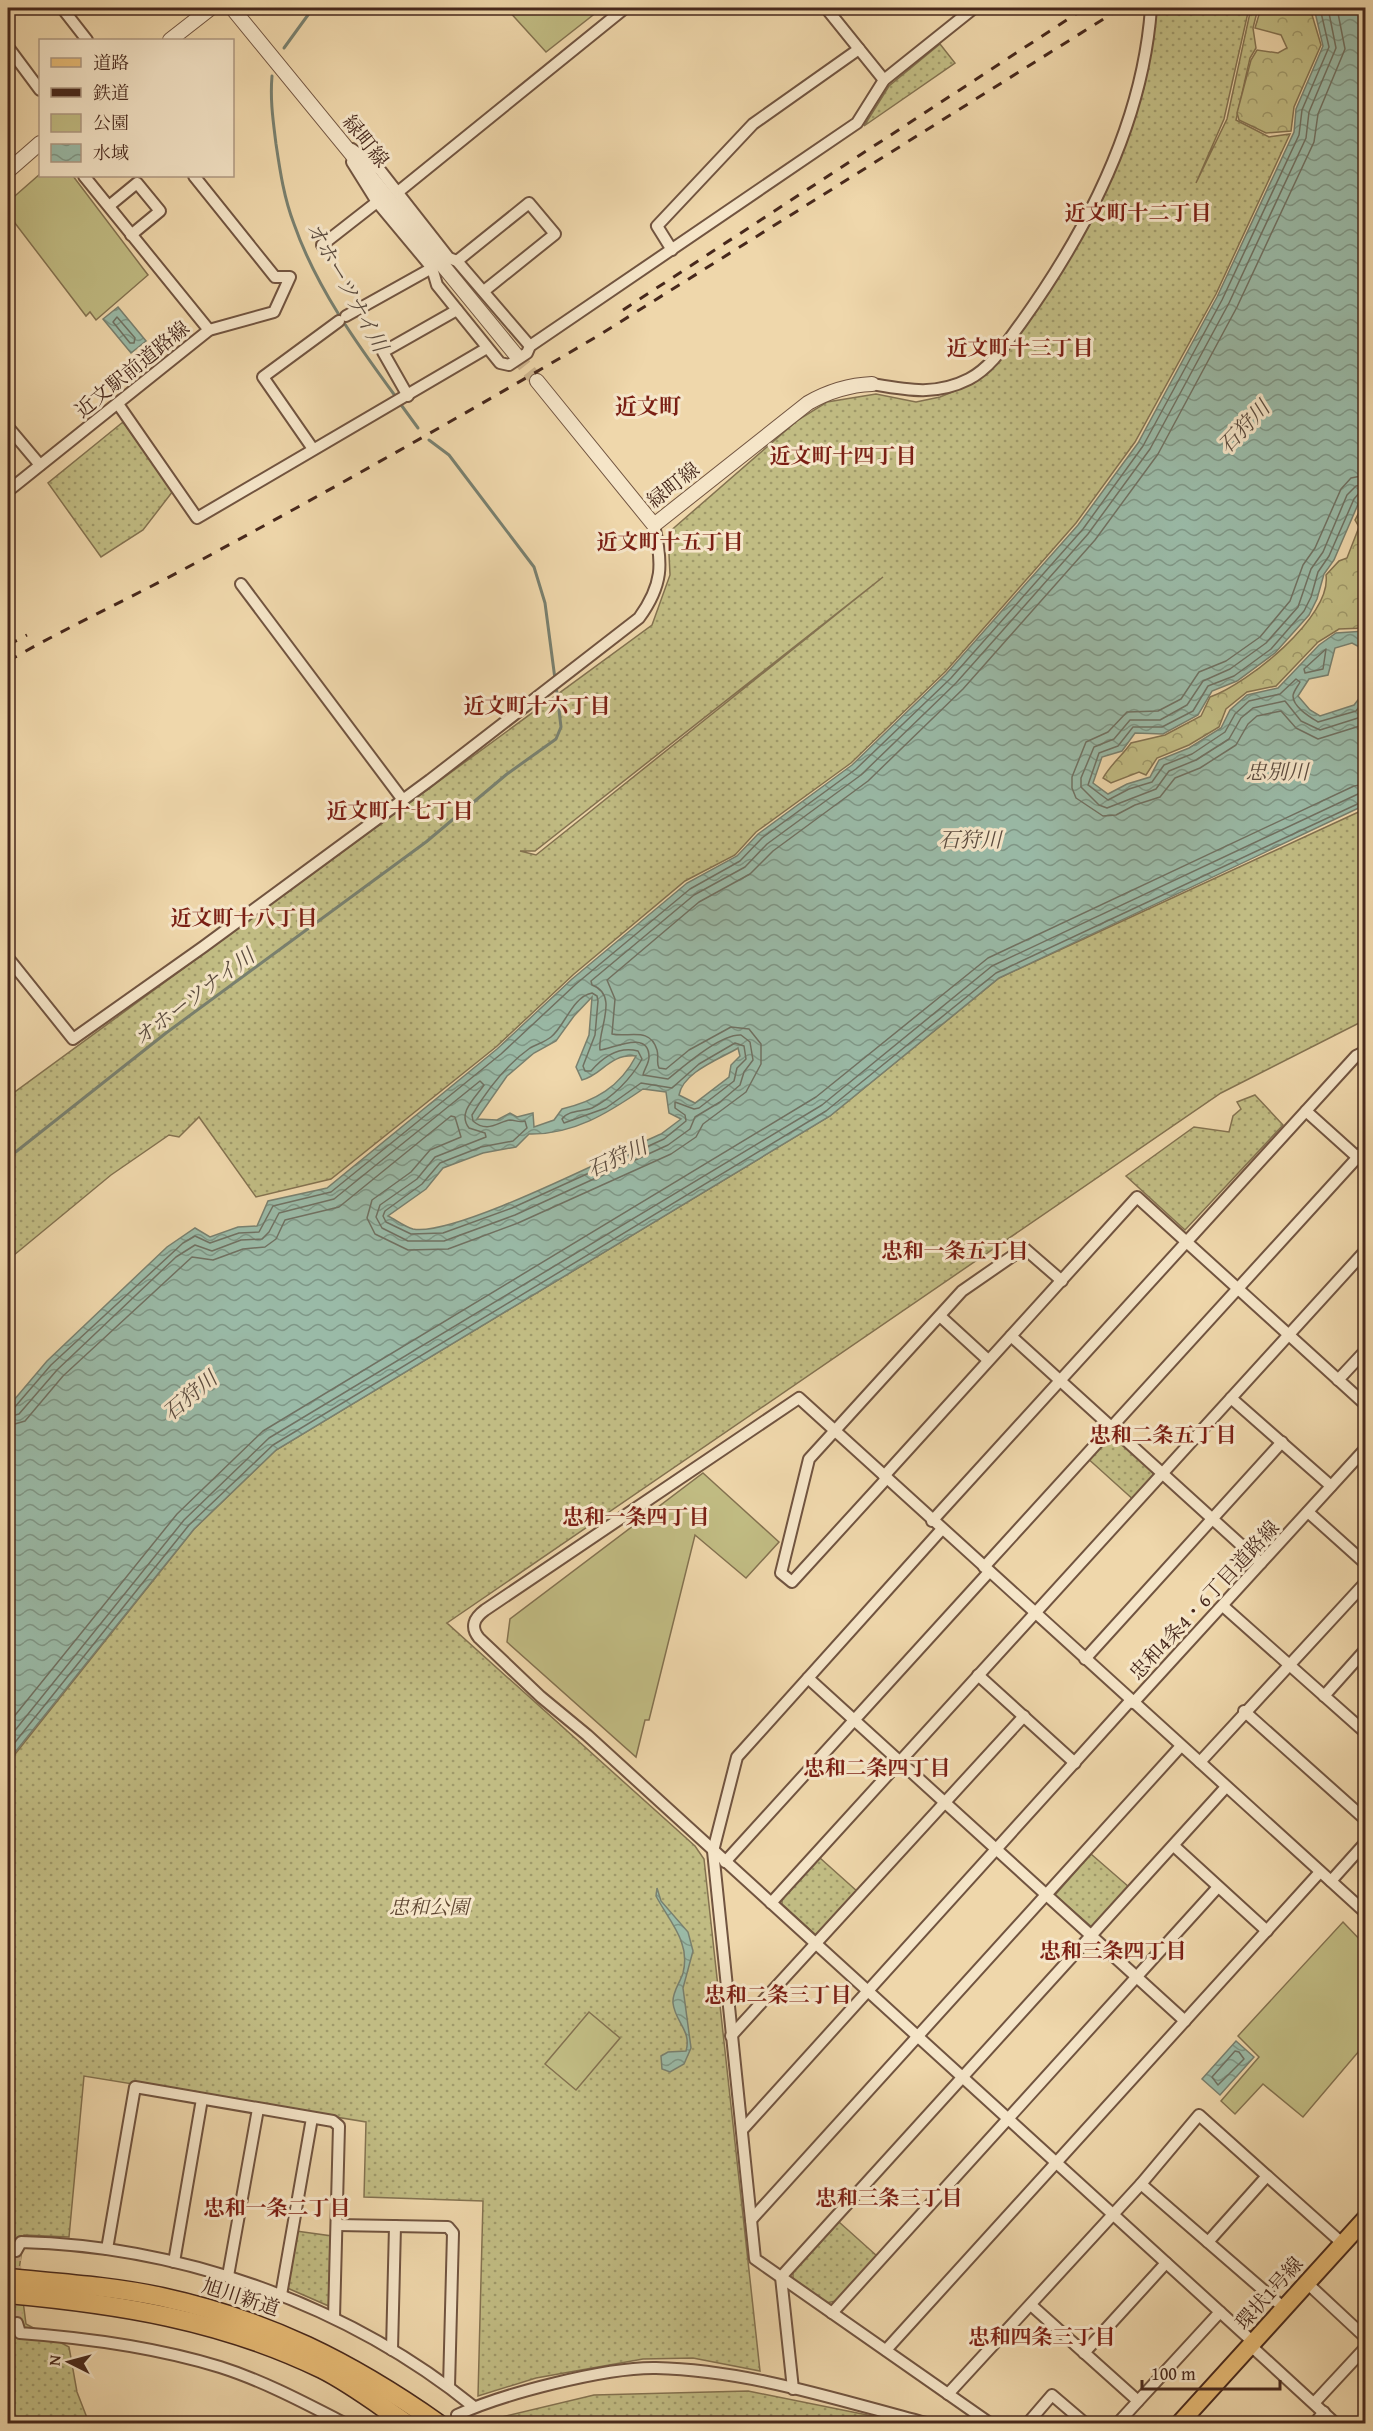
<svg xmlns="http://www.w3.org/2000/svg" width="1373" height="2431" viewBox="0 0 1373 2431" font-family="'Gentium Book Plus','Noto Serif JP',serif">
<defs>
<pattern id="green-dots" width="8" height="8" patternUnits="userSpaceOnUse" patternTransform="scale(1.5)"><rect width="8" height="8" fill="#c1bc83"/><path d="M2 2h.1M6 6h.1" fill="none" stroke="#9f996a" stroke-width="1.8" stroke-linecap="round"/></pattern>
<pattern id="forest-crowns" width="20" height="18" patternUnits="userSpaceOnUse" patternTransform="scale(1.5)"><rect width="20" height="18" fill="#c1bc83"/><path d="M2 6a3 3 0 1 1 6 0M12 15a3 3 0 1 1 6 0" fill="none" stroke="#9f996a"/></pattern>
<pattern id="water-waves" width="16" height="10" patternUnits="userSpaceOnUse" patternTransform="scale(1.5)"><rect width="16" height="10" fill="#9abaa7"/><path d="M0 5q4-4 8 0t8 0" fill="none" stroke="#7f9787"/></pattern>
</defs>
<rect width="100%" height="100%" fill="#efd7ab"/>
<filter id="stains"><feTurbulence type="fractalNoise" baseFrequency=".00333" numOctaves="4"/><feColorMatrix values="0 0 0 0 .2 0 0 0 0 .09 0 0 0 0 .02 0 0 0 .5 -.17"/></filter>
<radialGradient id="worn" r=".72"><stop offset=".6" stop-color="#630" stop-opacity="0"/><stop offset="1" stop-color="#630" stop-opacity=".3"/></radialGradient>
<g fill="url(#green-dots)" stroke="#847250" stroke-width="1.5" fill-rule="evenodd">
<path d="M1157,8H1249L1224,119L1196,183L1227,119L1251,8H1258L1253,28L1256,48L1250,58L1236,120L1269,137L1290,134L1216,294L1135,442L1076,523L946,671L851,763L756,832L735,855L685,881L574,974L496,1047L331,1179L256,1197L199,1117L179,1137L169,1135L111,1175L8,1260V1097L652,625L670,575L668,533L798,420L827,402L876,394L916,402L940,397L974,383L996,364L1055,283L1096,214L1126,144L1144,88ZM883,577L536,855L520,851H535Z"/>
<polygon points="940,44 955,63 864,126 889,86"/>
<polygon points="123,422 173,491 143,530 101,557 48,483"/>
<polygon points="1365,809 1365,1020 1221,1093 447,1623 695,1846 704,1859 760,2371 693,2358 643,2359 536,2378 478,2396 483,2201 364,2197 366,2122 84,2076 69,2237 24,2235 19,2270 26,2324 69,2347 77,2392 89,2423 8,2423 8,1763 194,1529 276,1450 830,1116 999,978"/>
<polygon points="1255,1095 1283,1125 1185,1230 1126,1176 1194,1127 1229,1132 1233,1116 1241,1109 1237,1102"/>
<polygon points="1112,1426 1163,1473 1136,1502 1085,1456"/>
<polygon points="1091,1854 1129,1887 1093,1928 1055,1895"/>
<polygon points="820,1858 858,1892 817,1936 782,1904 782,1899"/>
<polygon points="839,2222 877,2256 836,2301 826,2303 793,2280 793,2272"/>
<polygon points="296,2231 332,2236 331,2307 285,2287"/>
<polygon points="748,2391 907,2423 477,2423 594,2395"/>
</g>
<g fill="url(#forest-crowns)" stroke="#847250" stroke-width="1.5">
<polygon points="1261,8 1310,8 1321,45 1294,107 1291,131 1266,133 1239,120 1237,113 1251,60 1257,50 1278,53 1287,48 1281,35 1255,28"/>
<path d="M1365,501V628L1339,629L1318,642L1276,686L1247,692L1226,709L1219,727L1189,745L1157,758L1146,775L1139,772L1111,783L1103,778C1111,764 1122,756 1131,743L1165,735L1201,716L1210,697C1247,684 1332,617 1326,575L1339,561L1347,558L1359,527L1355,520Z"/>
</g>
<g fill="#c1bc83" stroke="#847250" stroke-width="1.5">
<polygon points="506,8 602,8 546,52"/>
<polygon points="40,174 73,176 148,275 96,320 90,312 86,316 8,214 8,202"/>
<polygon points="703,1473 779,1542 746,1578 695,1535 649,1720 645,1720 636,1757 507,1642 510,1619"/>
<polygon points="1343,1922 1365,1945 1365,2044 1303,2117 1263,2084 1235,2114 1221,2101 1259,2057 1238,2036"/>
<polygon points="589,2012 620,2038 576,2090 545,2064"/>
</g>
<g fill="url(#water-waves)" stroke="#79806f" stroke-width="1.5" fill-rule="evenodd">
<path d="M1314,8H1365V495L1359,502L1334,560L1324,574L1317,599L1309,615L1275,653L1237,681L1212,691L1198,715L1163,734L1135,733L1122,751L1102,757L1093,783L1108,794L1127,784L1150,777L1159,760L1189,748L1221,728L1230,710L1247,695L1278,688L1319,645L1336,633L1365,631V650L1352,643L1335,648L1328,675L1309,679L1298,696L1310,710L1320,716L1354,705L1365,691V805L999,978L830,1116L276,1450L194,1529L8,1761V1407L47,1361L167,1247L195,1228L210,1237L238,1227L257,1226L268,1201L327,1188L497,1049L572,979L687,883L737,856L758,834L852,765L946,674L1078,525L1138,443L1217,297L1294,132L1296,109L1323,46ZM592,997L589,1035L576,1067L582,1080C604,1074 608,1054 636,1056C620,1087 595,1101 562,1109L554,1120L534,1127L533,1113L517,1117L510,1113L497,1120L477,1119L507,1076L534,1053L556,1041L574,1016ZM738,1048L740,1056L731,1065L729,1077L695,1103L679,1095C683,1072 720,1059 738,1048ZM643,1089L666,1092L669,1113L681,1119L661,1134C614,1154 455,1237 413,1229C405,1227 396,1220 388,1216L426,1189L443,1168L483,1153L516,1147L529,1134C573,1135 608,1113 643,1089Z"/>
<polygon points="118,307 146,341 131,353 103,319"/>
<path d="M657,1888L661,1901L688,1932L693,1951L683,1988L691,2048L684,2064L670,2072L662,2069L661,2056L668,2052L686,2051C692,2031 675,2022 673,2003C672,1992 680,1983 683,1973C691,1942 669,1921 656,1896Z"/>
<polygon points="1236,2041 1254,2057 1220,2095 1202,2079"/>
</g>
<g fill="none" stroke-linecap="round" stroke-linejoin="round">
<g stroke="#707162" stroke-width="1.5">
<polygon points="117,317 135,338 134,343 130,343 113,322"/>
<polyline points="1366,475 1351,478 1341,489 1315,548 1303,565 1290,601 1260,637 1226,661 1199,672 1181,699 1158,711 1127,712 1108,732 1086,742 1072,777 1072,788 1076,798 1103,816 1116,815 1135,805 1160,797 1175,778 1200,768 1236,745 1248,724 1257,716 1281,711 1296,728 1318,739 1366,724"/>
<polyline points="1366,484 1356,486 1347,495 1323,552 1311,569 1298,607 1266,643 1230,669 1203,681 1187,705 1160,720 1130,720 1114,739 1094,747 1081,778 1081,787 1099,805 1107,808 1156,789 1169,771 1196,760 1229,739 1241,718 1253,708 1285,701 1301,721 1320,730 1358,718 1366,712"/>
<path d="M1366,491L1360,492L1354,499L1329,556L1318,572L1311,597L1304,611L1271,649L1234,676L1208,686L1193,711L1162,727H1133L1118,746L1099,753L1088,785L1108,800L1129,789L1152,782L1164,765L1192,754L1225,732L1235,714L1249,701L1280,694L1296,679L1300,682C1298,686 1293,692 1293,696C1293,707 1310,717 1318,722L1356,711L1366,698"/>
<polygon points="1326,649 1323,669 1305,673 1304,669"/>
<path d="M592,993L597,996L598,1001L595,1035L583,1066L585,1071H591C603,1057 619,1046 638,1051L642,1059C631,1079 612,1098 592,1108C582,1112 568,1110 562,1119L564,1123L606,1108L641,1083L672,1088L699,1064L735,1043L744,1046L746,1059L737,1068L734,1081L699,1108L694,1109L675,1102V1108L685,1115L686,1121L664,1139L512,1208L443,1233L411,1234L386,1222L383,1216L385,1211L422,1184L440,1163L481,1147L513,1141L527,1128L525,1121C518,1123 516,1120 510,1120C499,1121 488,1134 473,1121L472,1115C487,1090 506,1065 530,1048C537,1044 545,1042 551,1037C565,1026 572,997 592,993Z"/>
<polyline points="8,1410 14,1408 51,1365 183,1243 195,1236 210,1243 239,1233 259,1232 273,1206 331,1192 501,1054 576,984 690,889 740,861 762,838 856,769 951,678 1083,529 1143,446 1222,300 1299,135 1302,110 1329,47 1320,8"/>
<path d="M8,1417L19,1414L57,1370L176,1257L195,1245L212,1251L241,1240L262,1239L269,1232L279,1213L334,1199L480,1081L484,1085C475,1098 457,1113 469,1128L485,1133L486,1137L435,1157L417,1179L380,1205L376,1217L382,1228L408,1241H444L515,1215L668,1145L690,1129L695,1117L720,1102L740,1085L744,1072L753,1060L750,1042L741,1035C720,1034 684,1066 668,1079L643,1075C644,1069 649,1064 649,1057C649,1029 612,1049 600,1050C597,1031 620,995 592,985L591,981L694,895L745,867L767,844L861,775L956,683L1088,534L1150,449L1229,303L1306,138L1309,112L1336,48L1328,8"/>
<path d="M8,1426L25,1421L63,1376L192,1257L213,1260L243,1249L265,1247L276,1239L285,1220L339,1207L451,1116L455,1117L461,1137L430,1150L411,1172L372,1200L367,1218L375,1234L408,1250L448,1249L518,1223L671,1154L696,1137L703,1124L746,1092L761,1064V1044L749,1029L731,1027L689,1050L666,1069L659,1068C656,1063 659,1057 657,1050C650,1026 628,1038 612,1034L615,999L607,980L699,902L750,874L773,851L868,781L963,689L1095,540L1158,454L1237,307L1314,142L1318,114L1345,49L1337,8"/>
<polyline points="8,1724 177,1514 263,1431 816,1097 988,958 1354,786 1366,784"/>
<polyline points="8,1739 184,1520 269,1438 822,1105 992,966 1358,794 1366,793"/>
<polyline points="8,1751 189,1525 273,1445 826,1111 996,973 1366,800"/>
<polygon points="1235,2051 1239,2052 1244,2059 1218,2085 1212,2077"/>
</g>
<g stroke="#79806f" stroke-width="3">
<polyline points="284,48 313,8"/>
<path d="M272,76C270,100 273,120 276,144C280,171 284,198 294,224C316,287 357,344 396,397"/>
<polyline points="399,402 418,428"/>
<polyline points="429,440 449,455 534,567 545,603 555,679"/>
<polyline points="8,1158 166,1033 426,842 507,774 556,739 561,727 556,685"/>
</g>
<polyline stroke="#cdb48e" stroke-width="10" stroke-dasharray="10 5" stroke-linecap="butt" points="16,2251 17,2323"/>
<polyline stroke="#cdb48e" stroke-width="14" stroke-dasharray="14 7" stroke-linecap="butt" points="516,355 537,381"/>
<g stroke="#715440" stroke-width="14">
<g id="minor">
<polyline points="62,8 87,40"/>
<polyline points="826,8 884,80"/>
<polyline points="8,47 40,90"/>
<polyline points="352,149 380,170 449,258 457,261 530,346"/>
<polyline points="352,162 377,202 432,268 437,285 500,363 509,365 527,353 530,346 857,123 884,80 974,8"/>
<polyline points="84,176 209,330"/>
<polyline points="398,192 625,8"/>
<polyline points="109,206 137,183 160,211 131,235"/>
<polyline points="322,245 377,202"/>
<polyline points="672,250 657,226 753,124 859,49"/>
<polyline points="457,261 529,203 555,234 484,291"/>
<polyline points="346,316 432,268"/>
<path d="M872,384C907,390 936,396 969,379C992,367 1006,343 1021,323C1087,231 1143,122 1151,8"/>
<polyline points="408,396 383,352 457,310"/>
<polyline points="118,404 197,518 487,348"/>
<polyline points="8,427 40,465"/>
<polyline points="313,449 263,377 339,321"/>
<polyline points="8,491 209,330 274,312 290,277 275,277 194,176"/>
<polyline points="241,584 403,800"/>
<path d="M8,958L73,1039L203,947L430,780L639,618C663,585 663,564 654,525"/>
<polyline points="1306,1111 1366,1165"/>
<polyline points="940,1316 988,1360"/>
<polyline points="1011,1336 1261,1563"/>
<polyline points="1338,1380 1366,1350"/>
<polyline points="1231,1398 1331,1486"/>
<polyline points="884,1476 1137,1197 1366,1405"/>
<polyline points="887,1478 792,1582 781,1573 809,1459 962,1291 1024,1248 1062,1281"/>
<polyline points="1308,1512 1366,1564"/>
<polyline points="932,1521 1356,1056 1366,1051"/>
<polyline points="942,1529 737,1757 713,1851 755,2259 991,2424"/>
<polyline points="984,1567 1366,1148"/>
<polyline points="1223,1606 1366,1733"/>
<polyline points="1085,1659 1282,1442"/>
<polyline points="978,1675 1075,1763"/>
<polyline points="808,1678 1185,2021"/>
<polyline points="1324,1696 1366,1649"/>
<polyline points="1133,1703 1366,1448"/>
<polyline points="1244,1711 1366,1820"/>
<polyline points="1200,1762 1366,1582"/>
<polyline points="1174,1846 1267,1931"/>
<polyline points="725,1862 989,1572"/>
<polyline points="1331,1881 1366,1842"/>
<polyline points="771,1903 1366,1250"/>
<polyline points="731,2036 1024,1716"/>
<polyline points="743,2129 1131,1700"/>
<polyline points="1141,2184 1284,2308"/>
<polyline points="751,2220 1181,1746"/>
<polyline points="338,2225 448,2227 453,2233 449,2387"/>
<polyline points="1208,2242 1267,2176"/>
<polyline points="107,2249 135,2087 333,2121 339,2126 334,2318"/>
<path d="M16,2251L21,2242C183,2246 348,2305 474,2407"/>
<polyline points="174,2262 202,2099"/>
<polyline points="228,2276 258,2109"/>
<polyline points="1307,2283 1366,2338"/>
<polyline points="281,2295 312,2118"/>
<polyline points="1031,2305 1138,2401"/>
<polyline points="832,2313 1218,1887"/>
<path d="M17,2323L20,2333C88,2338 155,2347 220,2367C264,2381 305,2403 346,2424"/>
<path d="M1253,2342L587,1735L541,1697L479,1638C470,1627 474,1618 485,1610L799,1398L1366,1913"/>
<polyline points="1250,2345 1336,2424"/>
<polyline points="392,2350 395,2226"/>
<polyline points="886,2350 1320,1872"/>
<polyline points="1084,2353 1166,2263"/>
<polyline points="793,2389 781,2277 1226,1787"/>
<polyline points="948,2394 1141,2184 1199,2115 1342,2243"/>
<polyline points="1314,2403 1366,2347"/>
<path d="M457,2415C502,2394 606,2367 656,2368C749,2370 841,2401 930,2424"/>
<polyline points="1027,2424 1052,2395 1086,2424"/>
<polyline points="1117,2424 1220,2312"/>
<polyline points="1314,2424 1324,2412"/>
</g>
</g>
<g stroke="#715440" stroke-width="16">
<g id="tertiary">
<polyline points="232,8 516,355"/>
<polyline points="170,40 211,8"/>
<polyline points="8,171 40,143"/>
<path d="M537,381L654,525L808,403C829,391 848,385 872,384"/>
</g>
</g>
<g stroke="#47281c" stroke-width="20">
<polyline id="primary" points="1179,2424 1366,2218"/>
</g>
<g stroke="#47281c" stroke-width="21">
<g id="trunk">
<path d="M8,2278C59,2283 111,2286 162,2297C267,2320 351,2362 439,2424"/>
<path d="M8,2294C118,2304 221,2320 322,2369C352,2384 380,2406 407,2424"/>
</g>
</g>
<use href="#minor" stroke="#f5e5c8" stroke-width="10"/>
<use href="#tertiary" stroke="#f5e5c8" stroke-width="14"/>
<use href="#primary" stroke="#e8bc76" stroke-width="16"/>
<use href="#trunk" stroke="#e8bc76" stroke-width="18"/>
<g stroke="#47281c" stroke-width="3" stroke-dasharray="10 10" stroke-linecap="butt">
<polyline points="623,310 1085,8"/>
<polyline points="8,645 27,635"/>
<path d="M8,661C71,625 137,595 201,560C336,487 469,412 601,334L1121,8"/>
</g>
</g>
<g text-anchor="middle" stroke-width="6" stroke-linejoin="round" paint-order="stroke">
<g font-size="20" fill="#47281c" stroke="#f5e5c8">
<text transform="translate(366 141) rotate(51)" y="7">緑町線</text>
<text transform="translate(132 369) rotate(-39)" y="7">近文駅前道路線</text>
<text transform="translate(673 485) rotate(-38)" y="7">緑町線</text>
<text transform="translate(1204 1600) rotate(-47)" y="7">忠和4条4・6丁目道路線</text>
<text transform="translate(1269 2293) rotate(-48)" y="7">環状1号線</text>
<text transform="translate(241 2297) rotate(18)" y="7">旭川新道</text>
</g>
<g font-size="20" font-style="italic" fill="#5f4631" stroke="#f5e5c8">
<text x="429" y="1914">忠和公園</text>
</g>
<g font-size="21" font-weight="bold" fill="#7a1f14" stroke="#f5e5c8">
<text x="1138" y="220">近文町十二丁目</text>
<text x="1020" y="355">近文町十三丁目</text>
<text x="843" y="463">近文町十四丁目</text>
<text x="670" y="549">近文町十五丁目</text>
<text x="537" y="713">近文町十六丁目</text>
<text x="400" y="818">近文町十七丁目</text>
<text x="244" y="925">近文町十八丁目</text>
<text x="955" y="1258">忠和一条五丁目</text>
<text x="1163" y="1442">忠和二条五丁目</text>
<text x="636" y="1524">忠和一条四丁目</text>
<text x="877" y="1775">忠和二条四丁目</text>
<text x="1113" y="1958">忠和三条四丁目</text>
<text x="778" y="2002">忠和二条三丁目</text>
<text x="889" y="2205">忠和三条三丁目</text>
<text x="277" y="2215">忠和一条二丁目</text>
<text x="1042" y="2344">忠和四条三丁目</text>
</g>
<g font-size="21" font-style="italic" fill="#5c4c3f" stroke="#f5e5c8">
<text transform="translate(347 287) rotate(61)" y="7">オホーツナイ川</text>
<text transform="translate(1244 427) rotate(-46)" y="7">石狩川</text>
<text x="1277" y="779">忠別川</text>
<text x="970" y="847">石狩川</text>
<text transform="translate(194 997) rotate(-37)" y="7">オホーツナイ川</text>
<text transform="translate(617 1158) rotate(-24)" y="7">石狩川</text>
<text transform="translate(190 1396) rotate(-40)" y="7">石狩川</text>
</g>
<g font-size="22" font-weight="bold" fill="#7a1f14" stroke="#f5e5c8">
<text x="648" y="414">近文町</text>
</g>
</g>
<rect width="1373" height="2431" fill="none" stroke="#efd7ab" stroke-width="30"/>
<rect x="9" y="9" width="1355" height="2413" fill="none" stroke="#47281c" stroke-width="3"/>
<rect x="15" y="15" width="1343" height="2401" fill="none" stroke="#47281c" stroke-width="1.5"/>
<rect x="39" y="39" width="195" height="138" fill="#f5e5c8" stroke="#af9983" stroke-width="1.5"/>
<rect x="51" y="58" width="30" height="9" fill="#e8bc76" stroke="#af9983" stroke-width="1.5"/>
<text x="93" y="69" font-size="18" fill="#47281c">道路</text>
<rect x="51" y="88" width="30" height="9" fill="#47281c" stroke="#af9983" stroke-width="1.5"/>
<text x="93" y="99" font-size="18" fill="#47281c">鉄道</text>
<rect x="51" y="114" width="30" height="18" fill="#c1bc83" stroke="#af9983" stroke-width="1.5"/>
<text x="93" y="129" font-size="18" fill="#47281c">公園</text>
<rect x="51" y="144" width="30" height="18" fill="url(#water-waves)" stroke="#af9983" stroke-width="1.5"/>
<text x="93" y="159" font-size="18" fill="#47281c">水域</text>
<g transform="translate(69 2362) rotate(276)" stroke="#f5e5c8" stroke-width="4.5" paint-order="stroke">
<path d="M0-4.5L10 22L0 15L-10 22Z" fill="#47281c"/>
<text y="-9" font-size="16" font-weight="bold" text-anchor="middle" fill="#47281c">N</text>
</g>
<path d="M1142 2380v9h138v-9" fill="none" stroke="#47281c" stroke-width="3"/>
<text x="1151" y="2380" font-size="18" fill="#47281c" stroke="#f5e5c8" stroke-width="4.5" paint-order="stroke">100 m</text>
<rect width="100%" height="100%" filter="url(#stains)"/>
<rect width="100%" height="100%" fill="url(#worn)"/>
</svg>
